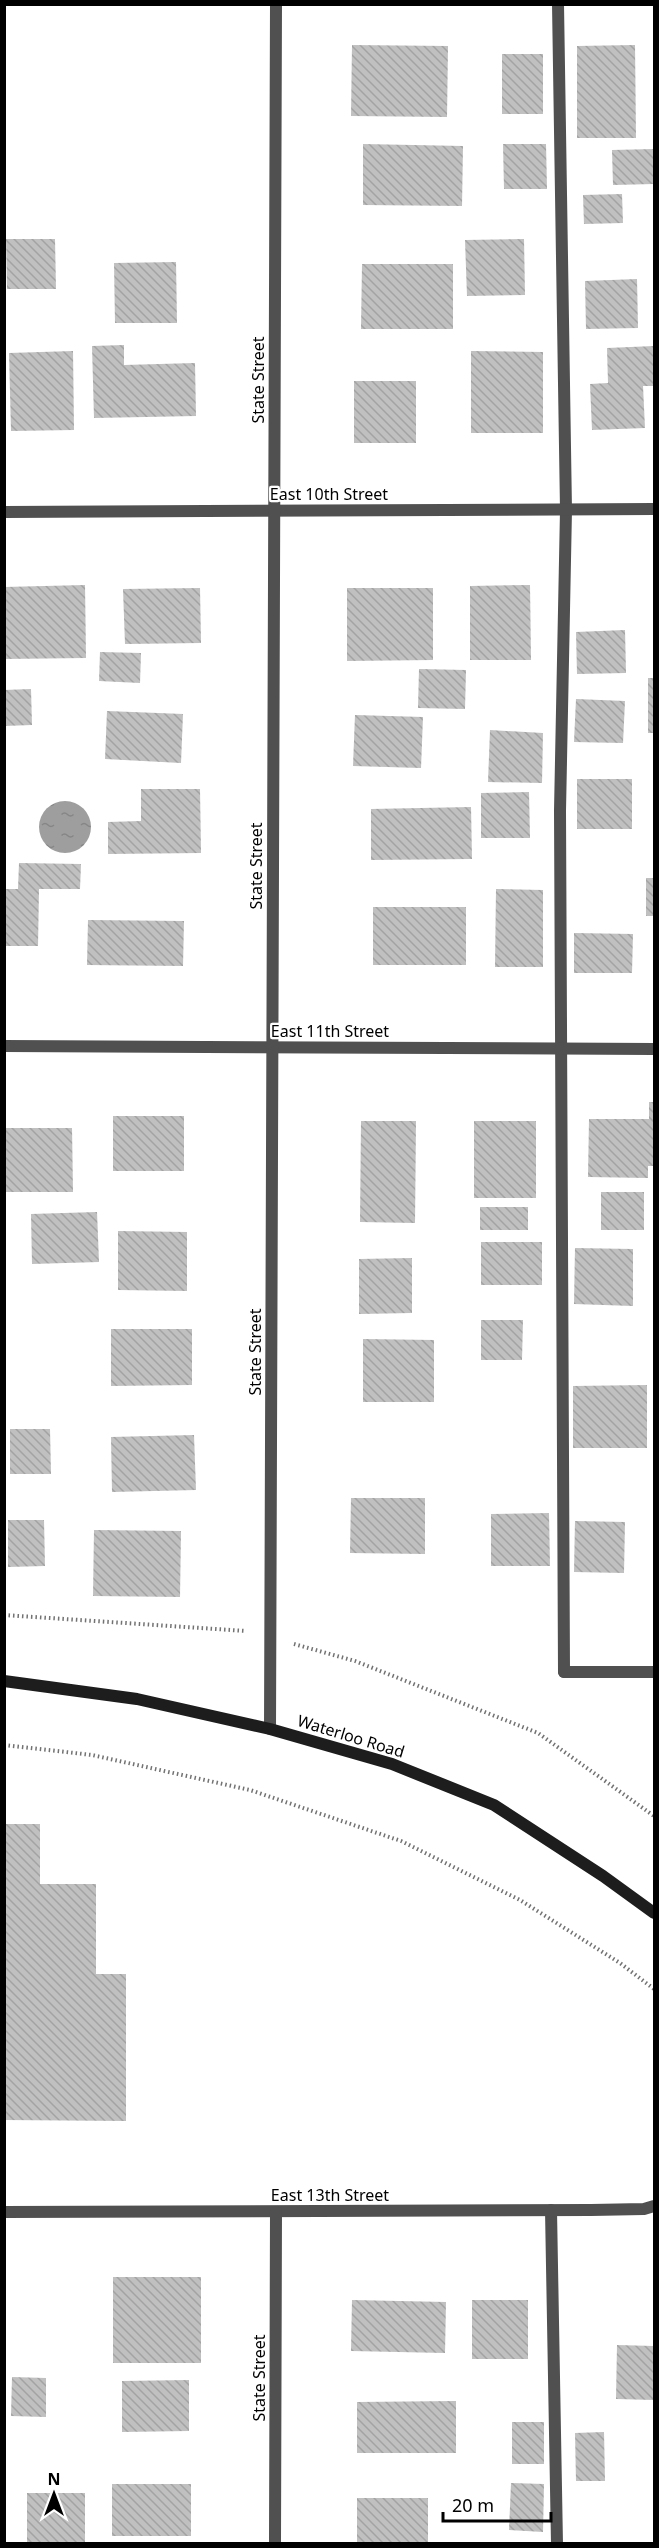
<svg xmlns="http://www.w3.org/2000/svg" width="659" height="2548" viewBox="0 0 659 2548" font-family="'Noto Sans',sans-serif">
<defs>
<pattern id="water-ripples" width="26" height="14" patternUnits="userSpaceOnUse" patternTransform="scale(1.5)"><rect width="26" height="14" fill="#9e9e9e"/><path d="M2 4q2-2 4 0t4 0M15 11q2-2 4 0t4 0" fill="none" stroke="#868686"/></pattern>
<pattern id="building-back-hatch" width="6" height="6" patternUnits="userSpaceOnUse" patternTransform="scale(1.5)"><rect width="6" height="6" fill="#c0c0c0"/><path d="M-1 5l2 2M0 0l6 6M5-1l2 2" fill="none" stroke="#a3a3a3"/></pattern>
</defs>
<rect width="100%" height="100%" fill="#fff"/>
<circle fill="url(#water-ripples)" cx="65" cy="827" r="26"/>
<g fill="url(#building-back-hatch)">
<polygon points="352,45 448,46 447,117 351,116"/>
<polygon points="635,45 636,138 577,138 577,46"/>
<rect x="502" y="54" width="41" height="60"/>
<polygon points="363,144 463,146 462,206 363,205"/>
<polygon points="503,144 546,144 547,189 504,189"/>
<polygon points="654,149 654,184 613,185 612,150"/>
<polygon points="622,194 623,223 584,224 583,195"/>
<polygon points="6,239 55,239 56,289 7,289"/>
<polygon points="524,239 525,295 467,296 465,240"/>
<polygon points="176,262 177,323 115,323 114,263"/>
<polygon points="362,264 453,264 453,329 361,329"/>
<polygon points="637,279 638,328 586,329 585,281"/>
<polygon points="124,345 124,365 195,363 196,416 94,418 92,346"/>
<polygon points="654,346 654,386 643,386 645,428 592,430 590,384 608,383 607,348"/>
<polygon points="73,351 74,430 11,431 9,353"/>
<polygon points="471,351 543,352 543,433 471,433"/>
<rect x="354" y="381" width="62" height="62"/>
<polygon points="85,585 86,658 4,659 4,587"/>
<polygon points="530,585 531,660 470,660 470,586"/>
<polygon points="200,588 201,643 125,644 123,589"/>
<polygon points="347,588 433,588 433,660 347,661"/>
<polygon points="625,630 626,673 577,674 576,632"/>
<polygon points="100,652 141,653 140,683 99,681"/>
<polygon points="419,669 466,670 465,709 418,708"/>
<rect x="648" y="678" width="6" height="55"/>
<polygon points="31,689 32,725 4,726 4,690"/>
<polygon points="576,699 625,701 623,743 574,742"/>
<polygon points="107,711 183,714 181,763 105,759"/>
<polygon points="355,715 423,717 421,768 353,766"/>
<polygon points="490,730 543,733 542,783 488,782"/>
<rect x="577" y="779" width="55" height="50"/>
<polygon points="141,789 200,789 201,853 108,854 108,822 141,821"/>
<polygon points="529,792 530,838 481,838 481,793"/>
<polygon points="471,807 472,859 371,860 371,809"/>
<polygon points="19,863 81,864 80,889 39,889 38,946 4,946 4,889 18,889"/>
<rect x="646" y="878" width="8" height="38"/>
<polygon points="496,889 543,890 543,967 495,967"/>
<rect x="373" y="907" width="93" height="58"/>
<polygon points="88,920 184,921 183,966 87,965"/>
<polygon points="574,933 633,934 632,973 574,973"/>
<polygon points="649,1102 654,1102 654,1166 648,1166 648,1178 588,1177 589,1119 649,1119"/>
<rect x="113" y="1116" width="71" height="55"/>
<polygon points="361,1121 416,1121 415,1223 360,1222"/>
<rect x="474" y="1121" width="62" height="77"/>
<polygon points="4,1128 72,1128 73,1192 4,1192"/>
<rect x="601" y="1192" width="43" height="38"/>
<rect x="480" y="1207" width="48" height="23"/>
<polygon points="97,1212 99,1262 32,1264 31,1214"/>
<polygon points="118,1231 187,1232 187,1291 118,1290"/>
<rect x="481" y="1242" width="61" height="43"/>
<polygon points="575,1248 633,1249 633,1306 574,1304"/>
<polygon points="412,1258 412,1313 359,1314 359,1259"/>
<polygon points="481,1320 523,1320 522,1360 481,1360"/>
<polygon points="111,1329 192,1329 192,1385 111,1386"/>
<polygon points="363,1339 434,1340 434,1402 363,1402"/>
<polygon points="647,1385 647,1448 573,1448 573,1386"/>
<polygon points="10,1429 50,1429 51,1474 10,1474"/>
<polygon points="194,1435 196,1490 112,1492 111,1437"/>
<polygon points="351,1498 425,1498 425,1554 350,1553"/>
<polygon points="549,1513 550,1566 491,1566 491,1514"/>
<polygon points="8,1520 44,1520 45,1566 8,1567"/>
<polygon points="575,1521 625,1522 624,1573 574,1572"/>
<polygon points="94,1530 181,1531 180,1597 93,1596"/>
<polygon points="4,1824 40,1824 40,1884 96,1884 96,1974 126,1974 126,2121 4,2120"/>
<rect x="113" y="2277" width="88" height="86"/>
<polygon points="352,2300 446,2302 445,2353 351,2351"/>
<rect x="472" y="2300" width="56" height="59"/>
<polygon points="617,2345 654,2346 654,2400 616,2399"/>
<polygon points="12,2377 46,2378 46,2417 11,2416"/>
<polygon points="189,2380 189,2431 122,2432 122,2381"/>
<polygon points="456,2401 456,2453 357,2453 357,2402"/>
<rect x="512" y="2422" width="32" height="42"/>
<polygon points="604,2432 605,2481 576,2481 575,2433"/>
<polygon points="511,2483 544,2484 543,2532 509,2530"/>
<rect x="112" y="2484" width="79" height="52"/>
<rect x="27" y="2493" width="58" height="51"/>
<rect x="357" y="2498" width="71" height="46"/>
</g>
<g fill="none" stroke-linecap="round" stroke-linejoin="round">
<g stroke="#727272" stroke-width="4" stroke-dasharray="1.5 3" stroke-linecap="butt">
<polyline points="4,1615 246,1631"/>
<polyline points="294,1644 355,1661 538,1733 654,1816"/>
<polyline points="4,1745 92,1755 250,1790 401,1841 520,1900 620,1963 654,1989"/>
</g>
<g stroke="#505050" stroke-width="12">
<polyline points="558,4 566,510 560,811 564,1672"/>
<polyline points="551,2210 557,2544"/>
</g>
<g stroke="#505050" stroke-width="12">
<polyline points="4,512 654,509"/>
<polyline points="4,1046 654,1049"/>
<polyline points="564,1672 654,1672"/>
<polyline points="270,1729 276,4"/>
<polyline points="4,2212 591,2210 644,2209 654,2206"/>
<polyline points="275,2544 276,2212"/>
</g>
<polyline stroke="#1d1d1d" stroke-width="12" points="4,1681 137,1699 270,1729 392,1764 494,1805 603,1876 654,1913"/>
</g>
<g text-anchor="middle" stroke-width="4.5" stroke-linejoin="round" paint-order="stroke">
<g font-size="16" fill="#000" stroke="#fff">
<text transform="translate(258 380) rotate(-90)" y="6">State Street</text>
<text x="329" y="500">East 10th Street</text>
<text transform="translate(256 866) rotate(-90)" y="6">State Street</text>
<text x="330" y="1037">East 11th Street</text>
<text transform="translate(255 1352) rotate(-90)" y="6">State Street</text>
<text transform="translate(351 1736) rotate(17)" y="6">Waterloo Road</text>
<text x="330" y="2201">East 13th Street</text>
<text transform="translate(259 2378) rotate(-90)" y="6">State Street</text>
</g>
</g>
<rect width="659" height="2548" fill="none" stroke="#000000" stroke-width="12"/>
<g transform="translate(54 2494)" stroke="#ffffff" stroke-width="4.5" paint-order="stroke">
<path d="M0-4.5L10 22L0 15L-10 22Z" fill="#000000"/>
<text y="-9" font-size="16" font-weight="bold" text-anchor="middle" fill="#000000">N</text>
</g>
<path d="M443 2512v9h108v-9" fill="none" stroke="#000000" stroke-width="3"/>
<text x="452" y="2512" font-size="18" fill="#000000" stroke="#ffffff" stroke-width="4.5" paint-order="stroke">20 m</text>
</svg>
